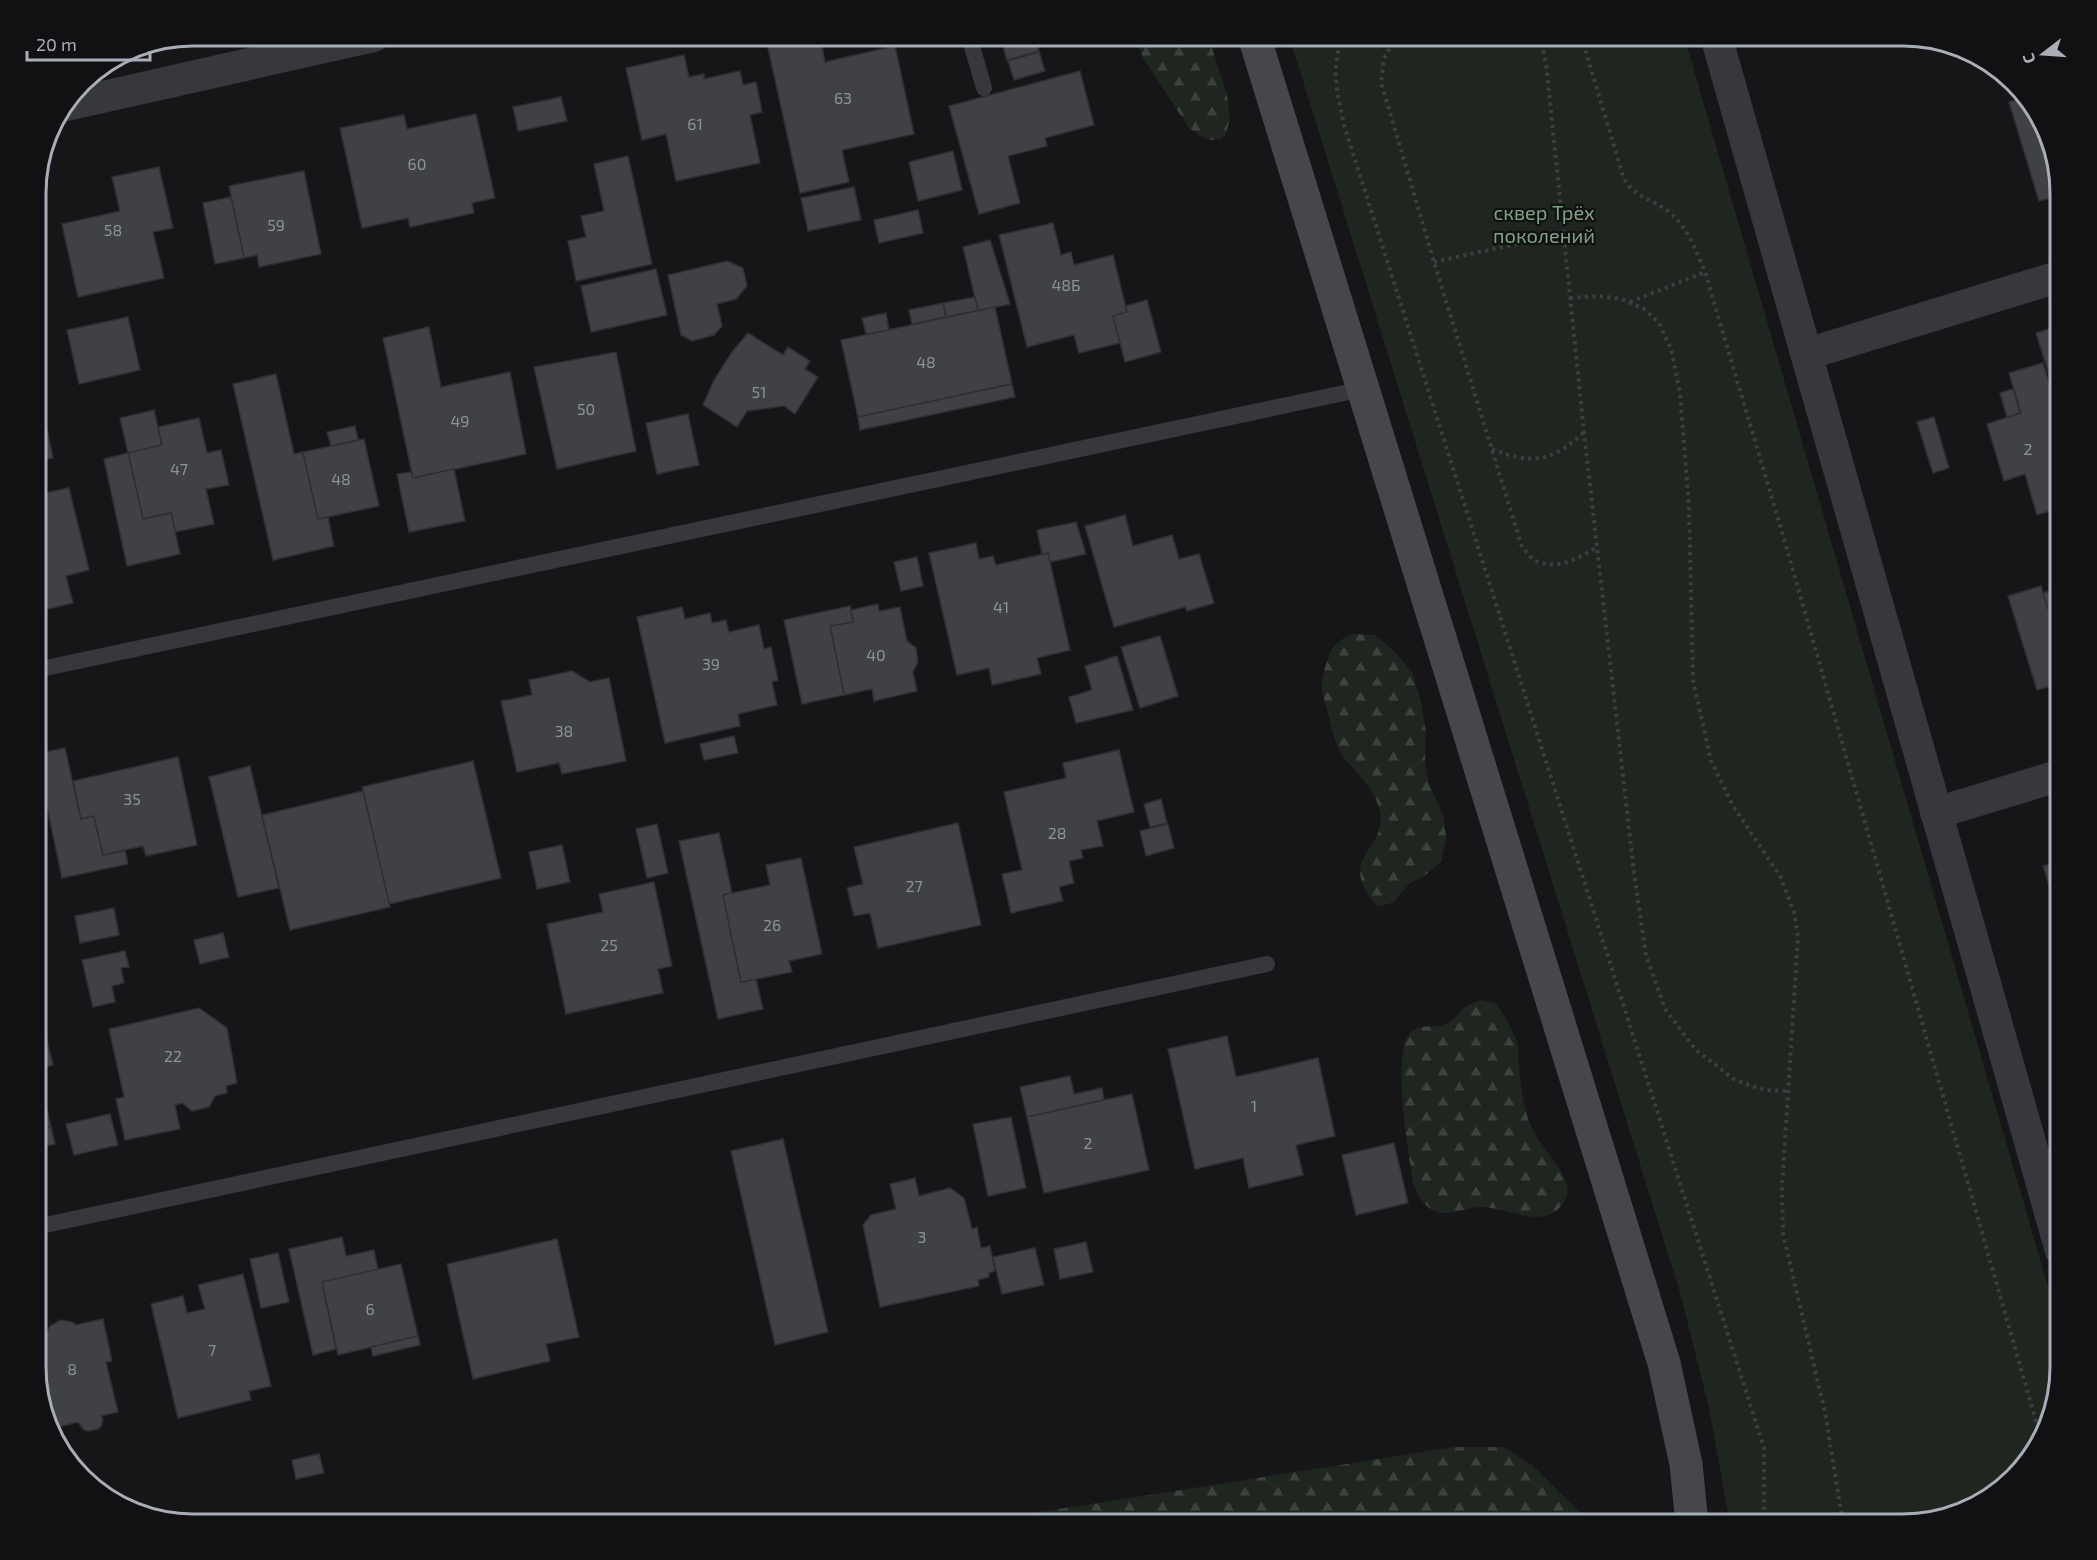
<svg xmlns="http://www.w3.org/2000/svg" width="2097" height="1560" viewBox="0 0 2097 1560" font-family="'Exo 2',sans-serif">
<defs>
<pattern id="forest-firs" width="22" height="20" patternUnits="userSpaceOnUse" patternTransform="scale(1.5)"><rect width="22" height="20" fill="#1e261f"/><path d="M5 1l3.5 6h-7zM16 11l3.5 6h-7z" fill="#3c433d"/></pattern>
</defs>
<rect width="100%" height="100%" fill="#161618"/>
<g fill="url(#forest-firs)">
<polygon points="1134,36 1208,36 1227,94 1230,119 1226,134 1221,139 1211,140 1202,137 1189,128 1143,58"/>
<path d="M1351,634L1375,635L1393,650L1412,672L1421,702L1426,732L1425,761L1429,784L1444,817L1446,839L1441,861L1427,874L1409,884L1394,902L1378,907C1333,856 1388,851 1380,812C1377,796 1365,781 1355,770C1350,764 1343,759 1340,752C1335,742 1332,729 1329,717C1327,708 1322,696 1322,686C1321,682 1323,677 1324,672C1329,651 1332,644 1351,634Z"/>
<path d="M1481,1000L1496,1003C1504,1016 1513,1028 1517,1043C1519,1050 1519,1059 1519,1066C1521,1089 1523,1111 1534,1132C1542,1149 1576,1179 1566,1199C1547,1233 1511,1208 1483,1207C1468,1206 1454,1216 1438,1212C1425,1209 1417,1194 1413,1183C1409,1152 1390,1053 1411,1032C1418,1025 1429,1027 1438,1026C1455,1023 1457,1013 1468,1005C1472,1003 1477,1001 1481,1000Z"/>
<polygon points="1455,1447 1504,1447 1532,1465 1592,1524 964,1524"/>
</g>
<polygon fill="#1e261f" points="1289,36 1684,36 2061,1331 2061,1367 2053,1418 2028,1463 1973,1508 1904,1524 1730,1524 1709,1408 1681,1296"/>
<g fill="#404145" stroke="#303034" stroke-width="1.5">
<polygon points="782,36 820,36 825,62 895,46 914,134 842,150 849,182 800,193 766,39"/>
<polygon points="1000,36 1035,36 1039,51 1007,60"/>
<polygon points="1039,52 1045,71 1014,80 1008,61"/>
<polygon points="684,55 689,77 704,74 704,79 740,71 743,85 756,82 762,112 750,115 760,163 676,181 666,134 642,140 626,68"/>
<polygon points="1080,71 1094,125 1045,138 1047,146 1008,156 1020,203 979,214 949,106"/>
<polygon points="561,97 567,121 518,131 513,107"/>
<polygon points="2024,98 2045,124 2061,193 2061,195 2039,201 2009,102"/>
<polygon points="476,114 495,198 472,203 474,213 410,227 408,218 362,228 340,128 404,115 407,129"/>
<polygon points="953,151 962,190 918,201 909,162"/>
<polygon points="628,156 652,264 576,281 568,241 586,237 581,216 604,211 594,164"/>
<polygon points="159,167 173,228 153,232 164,278 78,297 62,224 120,211 112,177"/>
<polygon points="304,171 321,254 259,267 257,255 244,258 229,186"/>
<polygon points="854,187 861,220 808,231 801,198"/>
<polygon points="231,197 244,258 215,264 203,203"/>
<polygon points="918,210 923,233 879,243 874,220"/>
<polygon points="1053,223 1061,255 1071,252 1074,265 1113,255 1127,312 1113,316 1120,343 1079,353 1074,335 1027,347 999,235"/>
<polygon points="990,240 1010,304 978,311 963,247"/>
<polygon points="727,261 743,268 747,286 736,299 717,304 722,326 714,335 692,341 681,335 668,275"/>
<polygon points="656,269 667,315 591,332 581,286"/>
<polygon points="975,297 978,311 946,317 943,303"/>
<polygon points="1147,300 1161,352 1125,362 1113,316 1127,312 1126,306"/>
<polygon points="943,303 946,317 912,324 909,310"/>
<polygon points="995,307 1012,384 858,417 841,340"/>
<polygon points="886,313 889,330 866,334 862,318"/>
<polygon points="128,317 140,370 79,384 67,330"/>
<polygon points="2061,325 2061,378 2051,381 2036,333"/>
<polygon points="429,327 441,387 510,372 526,454 413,478 383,338"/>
<polygon points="748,333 783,355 788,347 810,361 805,369 818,377 795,414 784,406 747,411 737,427 703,405 714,380 732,352"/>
<polygon points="616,352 636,451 557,469 534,367"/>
<polygon points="2043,363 2061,422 2061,507 2037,515 2025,474 2004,481 1987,424 2021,413 2009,373"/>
<polygon points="276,374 294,454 303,452 318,519 328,517 334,546 273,560 233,384"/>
<polygon points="2061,378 2061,415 2051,381"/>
<polygon points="1012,384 1015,397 860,430 858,417"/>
<polygon points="2013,389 2020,413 2007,417 2000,393"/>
<polygon points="154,410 162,445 128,453 120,418"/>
<polygon points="44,414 53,458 36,461 36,416"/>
<polygon points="688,414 699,465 657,474 646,423"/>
<polygon points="1934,417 1949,468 1933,473 1917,422"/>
<polygon points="199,418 207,453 221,450 229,485 206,489 214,524 175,532 171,513 143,519 128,453 162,445 158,427"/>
<polygon points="355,426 358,440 331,446 327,432"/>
<polygon points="364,439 379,506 318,519 303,452"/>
<polygon points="128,453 143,519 171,513 180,554 127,566 104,459"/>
<polygon points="454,469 465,521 409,532 397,474 411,472 413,478"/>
<polygon points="36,480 41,494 69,488 89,570 66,576 73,603 36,612"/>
<polygon points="1125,515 1133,546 1172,535 1179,559 1199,554 1214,603 1187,611 1185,607 1114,627 1085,526"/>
<polygon points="1076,522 1086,554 1050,562 1048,553 1042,554 1037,530"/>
<polygon points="976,543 979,559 993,556 996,565 1048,553 1070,650 1037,658 1041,674 992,685 989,668 957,675 929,553"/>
<polygon points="917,557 923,586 901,591 894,562"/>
<polygon points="2041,586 2048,609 2061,605 2061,683 2037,690 2008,596"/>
<polygon points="2061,587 2061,605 2048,609 2043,593"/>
<polygon points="878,604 879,611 900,607 907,641 916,648 918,662 913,672 917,691 874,701 872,689 844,695 830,626 853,622 851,610"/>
<polygon points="850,606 853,622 830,626 844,695 802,704 784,620"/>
<polygon points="682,607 685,619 710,613 712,623 726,620 729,632 759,625 764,649 771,647 778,680 772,682 777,705 738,714 740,726 665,743 637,617"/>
<polygon points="1160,636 1178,696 1140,708 1121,647"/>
<polygon points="1117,656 1133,710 1076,723 1069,697 1092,690 1085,666"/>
<polygon points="572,671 590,682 609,678 626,761 562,774 559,763 517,772 501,701 532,695 529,680"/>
<polygon points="734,736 738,753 704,760 700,744"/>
<polygon points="65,748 81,819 94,816 103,855 125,851 128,864 62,878 36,754"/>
<polygon points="1119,750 1134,812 1097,821 1103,846 1081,850 1083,858 1069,861 1074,883 1059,887 1063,901 1011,913 1002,874 1022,870 1004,792 1066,778 1063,763"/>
<polygon points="178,757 197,845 146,856 143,846 103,855 94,816 81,819 73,781"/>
<polygon points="473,761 501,878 389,904 362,787"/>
<polygon points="250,766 279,888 238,897 209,777"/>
<polygon points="363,791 390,907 290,930 262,815"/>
<polygon points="1161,799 1167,823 1150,827 1144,804"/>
<polygon points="958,823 981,925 878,948 870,913 854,916 847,888 863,884 854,847"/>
<polygon points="657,824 668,873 647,878 636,829"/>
<polygon points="1168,824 1174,848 1146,856 1140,831"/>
<polygon points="719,833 732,893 723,895 741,982 756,979 763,1009 718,1019 679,841"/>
<polygon points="562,845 570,882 537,889 529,852"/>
<polygon points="801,858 822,954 789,961 792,972 741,982 723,895 770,885 766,865"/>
<polygon points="2061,861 2061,919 2060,919 2043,866"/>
<polygon points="654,882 672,966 658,969 663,993 566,1014 547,924 603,912 599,894"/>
<polygon points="114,908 119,935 80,943 75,916"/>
<polygon points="223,933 229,957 200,964 194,940"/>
<polygon points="125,951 129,967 121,968 124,983 112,986 115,1002 93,1007 82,960"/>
<polygon points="36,995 53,1065 38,1069 51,1127 36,1130"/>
<polygon points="199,1008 227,1028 237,1083 226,1086 227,1093 215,1096 209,1107 192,1111 182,1103 175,1105 180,1129 125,1140 116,1099 124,1097 109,1029"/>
<polygon points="1227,1036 1236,1077 1318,1058 1335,1136 1296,1145 1303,1175 1249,1188 1243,1158 1195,1169 1168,1049"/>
<polygon points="1070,1076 1074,1094 1102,1088 1104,1100 1027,1117 1020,1087"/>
<polygon points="1132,1094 1149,1170 1044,1193 1027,1117"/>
<polygon points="110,1114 118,1145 74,1155 66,1124"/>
<polygon points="1011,1117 1026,1188 988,1196 973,1124"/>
<polygon points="51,1127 55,1144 36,1148 36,1130"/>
<polygon points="783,1139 828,1332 775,1345 731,1151"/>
<polygon points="1394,1143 1408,1203 1356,1215 1342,1155"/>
<polygon points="915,1178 919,1196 950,1188 964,1198 972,1229 977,1227 981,1248 990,1246 995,1271 989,1273 989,1277 978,1280 979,1286 880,1307 863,1225 871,1215 896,1209 890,1184"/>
<polygon points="342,1237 346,1256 374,1250 378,1270 322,1282 336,1349 313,1355 289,1249"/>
<polygon points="557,1239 579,1337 546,1344 550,1361 473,1379 447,1264"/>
<polygon points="1086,1242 1093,1272 1060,1279 1054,1249"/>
<polygon points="1035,1248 1044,1285 1002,1294 993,1257"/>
<polygon points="278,1253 289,1302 261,1308 250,1259"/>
<polygon points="401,1264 418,1336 338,1355 322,1282"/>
<polygon points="243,1274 271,1386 249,1391 251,1400 178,1418 151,1304 183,1296 187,1313 205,1309 198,1285"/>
<polygon points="103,1319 112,1361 106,1362 118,1412 101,1416 103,1420 101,1426 98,1429 89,1431 84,1430 78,1422 50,1429 36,1377 36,1334 47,1332 50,1326 61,1320 72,1322 76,1325"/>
<polygon points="418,1336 420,1345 373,1356 371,1347"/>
<polygon points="319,1454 324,1473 296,1479 292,1460"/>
</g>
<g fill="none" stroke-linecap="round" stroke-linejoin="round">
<g stroke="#3d3f44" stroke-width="4" stroke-dasharray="3 4.5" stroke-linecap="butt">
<path d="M1343,36C1330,70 1337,91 1344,125L1764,1448V1524"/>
<path d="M1397,36L1384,58L1381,82L1434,262L1522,547C1526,551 1531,559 1536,561C1558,571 1578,558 1597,547"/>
<polyline points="1540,36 1546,63 1584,432 1634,873 1646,955 1665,1009 1696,1050 1735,1080 1764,1090 1787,1091"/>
<path d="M1581,36L1624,179C1634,196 1650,199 1665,209C1686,223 1696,250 1705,272L1784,539L2041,1439"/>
<polyline points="1434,262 1563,234"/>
<polyline points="1570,298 1598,296 1622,299 1644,309 1659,323 1671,349 1680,393 1689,507 1693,680 1711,761 1733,806 1780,876 1794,912 1798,937 1782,1187 1783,1234 1825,1412 1843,1524"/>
<polyline points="1630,302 1705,272"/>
<path d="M1492,449C1532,465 1552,462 1584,432"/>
</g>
<g stroke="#37383d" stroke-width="16">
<polyline points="969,36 984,88"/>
<polyline points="92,73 98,98"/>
<polyline points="36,670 1363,389"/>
<polyline points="36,1227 1267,964"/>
</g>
<g stroke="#37383d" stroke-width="32">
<polyline points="1716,36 2061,1251"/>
<polyline points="67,105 374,36"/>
<polyline points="1807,354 2061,276"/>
<polyline points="1936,813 2061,775"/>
</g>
<polyline stroke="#45474d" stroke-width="33" points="1254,36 1664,1363 1686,1464 1692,1524"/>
</g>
<g text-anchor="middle" stroke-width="4.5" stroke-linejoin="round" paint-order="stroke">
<g font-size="16" fill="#8e929b">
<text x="843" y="104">63</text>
<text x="695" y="130">61</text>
<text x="417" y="170">60</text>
<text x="276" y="231">59</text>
<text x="113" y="236">58</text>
<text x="1066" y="291">48Б</text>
<text x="926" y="368">48</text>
<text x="759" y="398">51</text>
<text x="586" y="415">50</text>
<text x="460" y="427">49</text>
<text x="2028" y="455">2</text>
<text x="179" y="475">47</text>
<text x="341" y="485">48</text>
<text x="1001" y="613">41</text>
<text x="876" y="661">40</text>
<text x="711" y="670">39</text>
<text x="564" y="737">38</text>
<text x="132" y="805">35</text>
<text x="1057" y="839">28</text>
<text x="914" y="892">27</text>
<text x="772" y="931">26</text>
<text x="609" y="951">25</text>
<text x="173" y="1062">22</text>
<text x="1254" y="1112">1</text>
<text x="1088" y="1149">2</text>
<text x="922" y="1243">3</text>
<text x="370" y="1315">6</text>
<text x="212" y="1356">7</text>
<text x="72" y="1375">8</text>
</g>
<g font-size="20" fill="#7fa381" stroke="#111113">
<text x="1544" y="220">сквер Трёх<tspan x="1544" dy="23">поколений</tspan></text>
</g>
</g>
<path d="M0 0H2097V1560H0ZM193 46H1903A147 147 0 0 1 2050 193V1367A147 147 0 0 1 1903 1514H193A147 147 0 0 1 46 1367V193A147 147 0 0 1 193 46Z" fill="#111113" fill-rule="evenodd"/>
<path fill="none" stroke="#a8adb8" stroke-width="3" d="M193 46H1903A147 147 0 0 1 2050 193V1367A147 147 0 0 1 1903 1514H193A147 147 0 0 1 46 1367V193A147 147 0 0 1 193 46Z"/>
<g transform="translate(2043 54) rotate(253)" stroke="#111113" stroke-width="4.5" paint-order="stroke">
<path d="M0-4.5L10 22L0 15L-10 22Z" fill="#a8adb8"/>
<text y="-9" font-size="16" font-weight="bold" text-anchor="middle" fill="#a8adb8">С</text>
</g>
<path d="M27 51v9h123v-9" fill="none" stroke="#a8adb8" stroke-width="3"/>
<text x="36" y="51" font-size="18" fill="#a8adb8" stroke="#111113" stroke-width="4.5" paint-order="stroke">20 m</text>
</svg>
